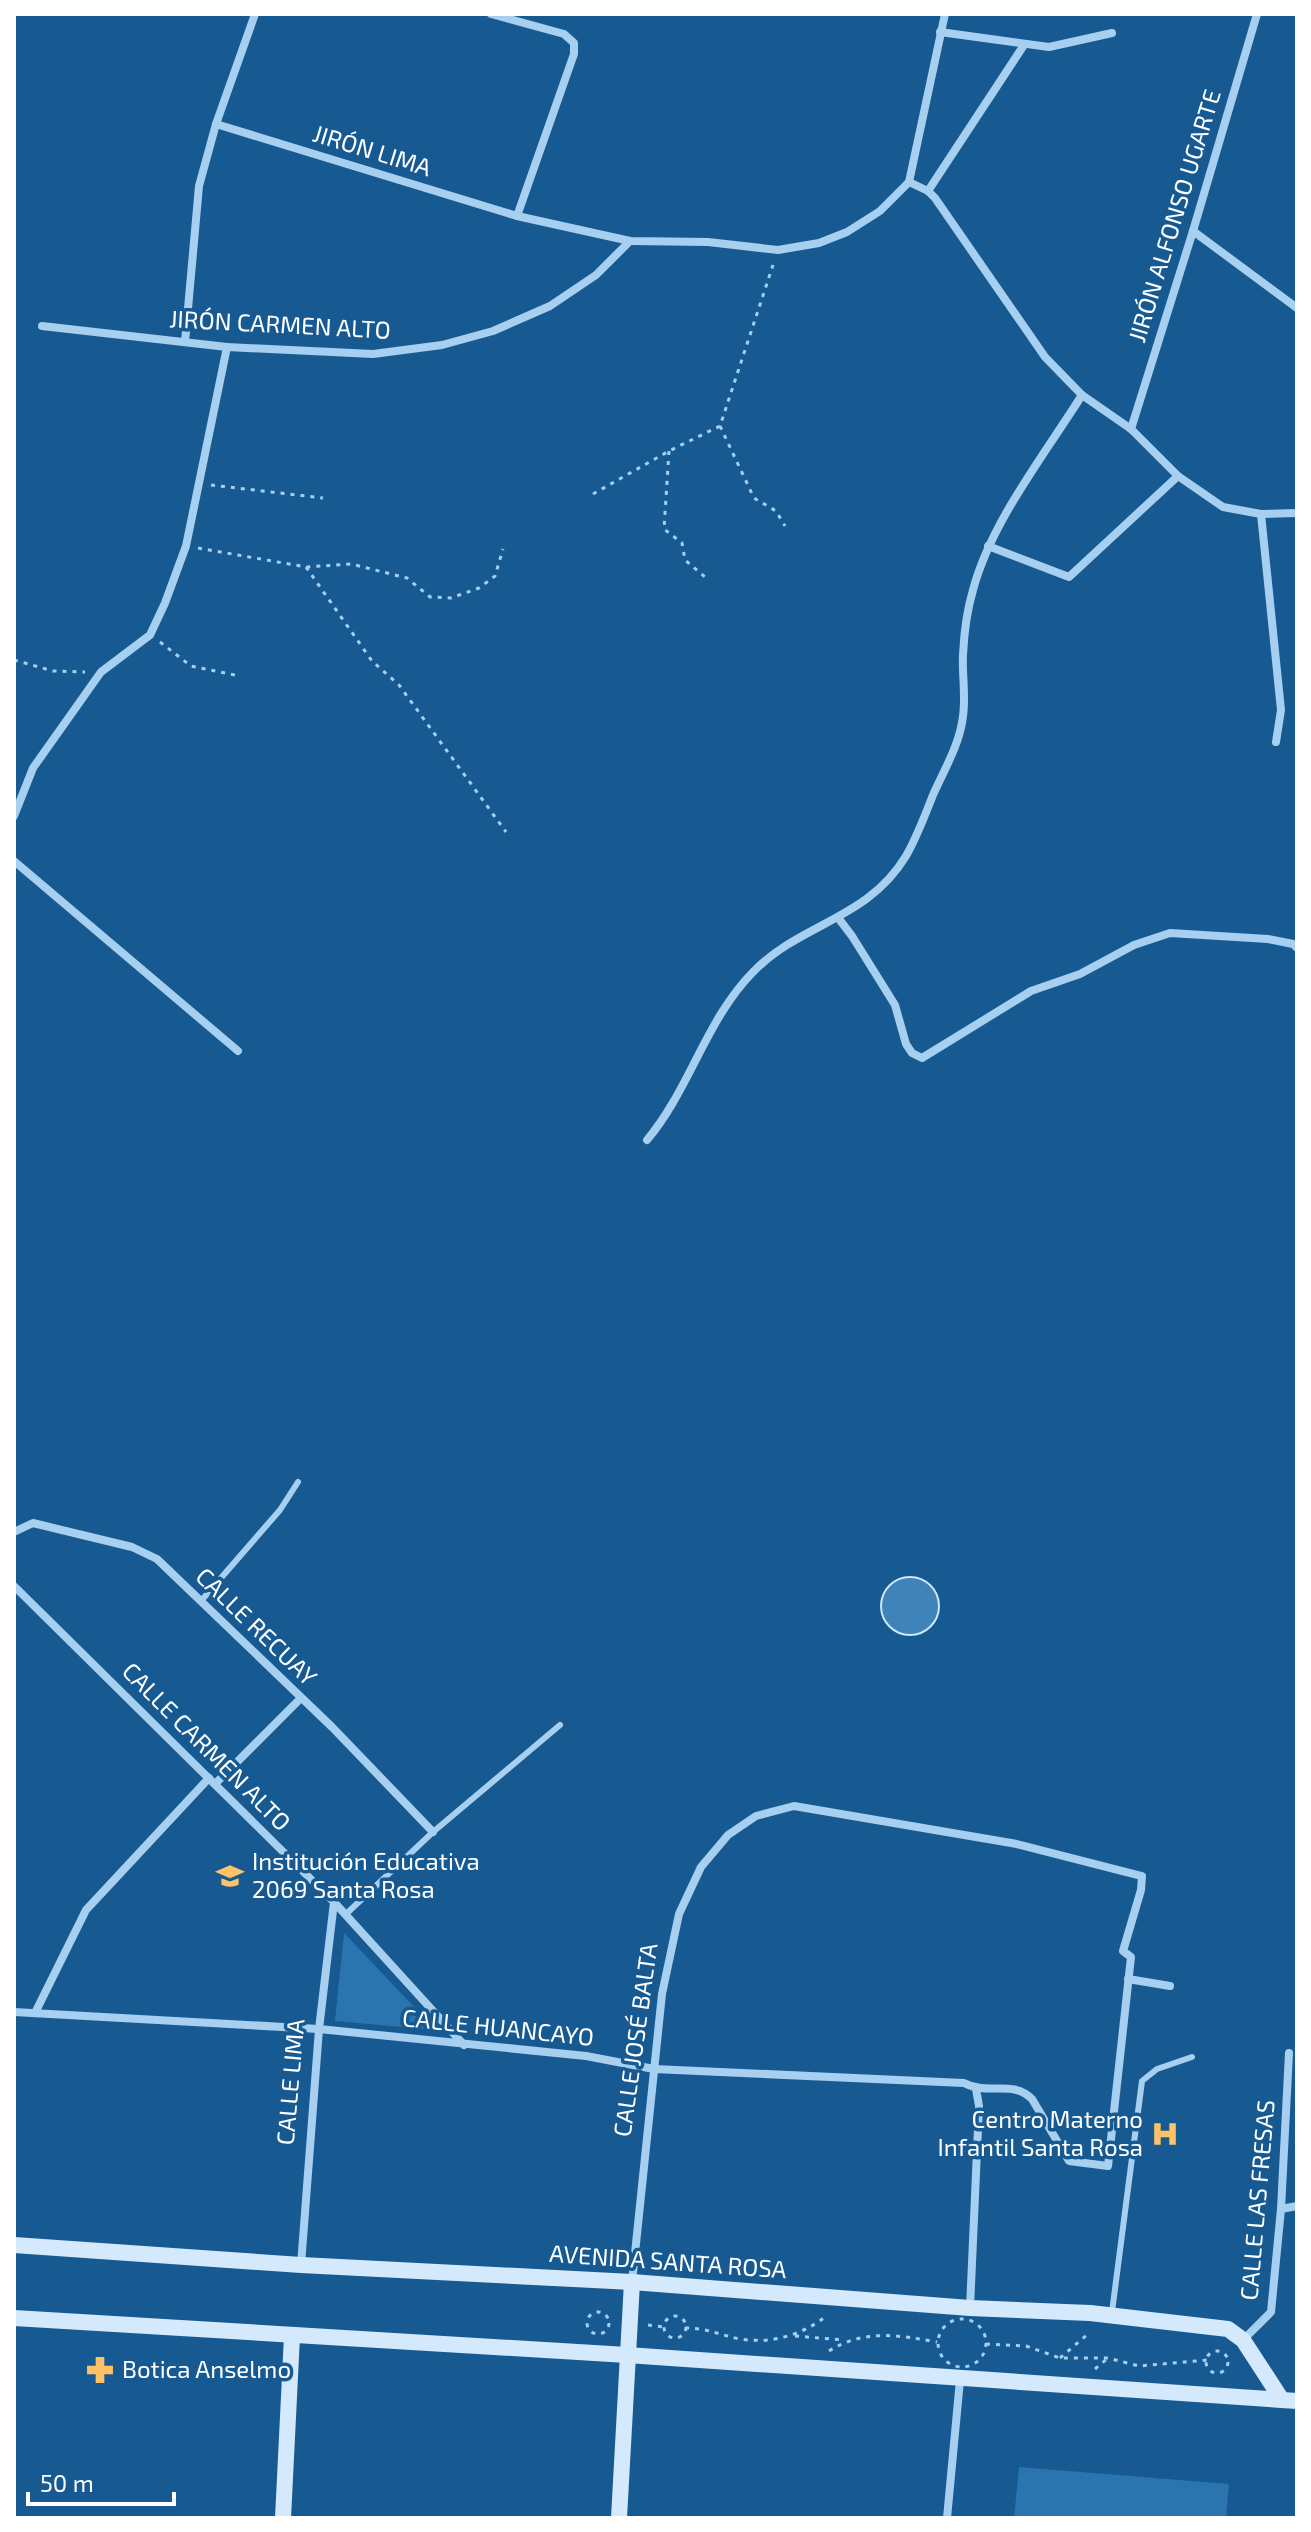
<svg xmlns="http://www.w3.org/2000/svg" width="1311" height="2532" viewBox="0 0 1311 2532" font-family="'Exo 2',sans-serif">
<rect width="100%" height="100%" fill="#175a92"/>
<g fill="#2a74b0">
<polygon points="344,1933 436,2030 335,2021"/>
<polygon points="1019,2467 1229,2484 1226,2518 1014,2518"/>
</g>
<circle fill="#4083b9" stroke="#cde7fb" stroke-width="2" cx="910" cy="1606" r="29"/>
<g fill="none" stroke-linecap="round" stroke-linejoin="round">
<g stroke="#a6cff0" stroke-width="3" stroke-dasharray="4 6" stroke-linecap="butt">
<polyline points="720,426 754,498 776,511 785,526"/>
<polyline points="669,451 664,529 682,543 685,560 705,577"/>
<polyline points="211,485 323,498"/>
<polyline points="593,494 669,451 720,426 773,265"/>
<polyline points="198,548 306,567 351,564 407,578 430,597 451,598 479,588 495,576 503,549"/>
<polyline points="306,567 372,661 399,685 506,832"/>
<polyline points="160,642 191,666 235,675"/>
<polyline points="14,660 53,671 85,672"/>
<circle cx="598" cy="2323" r="11"/>
<circle cx="675" cy="2327" r="11"/>
<circle cx="962" cy="2343" r="24"/>
<polyline points="648,2325 664,2327"/>
<path d="M685,2328C709,2328 721,2336 741,2339C771,2344 803,2335 826,2316"/>
<polyline points="795,2336 844,2340"/>
<polyline points="986,2344 1026,2346 1060,2358 1108,2358 1139,2366 1207,2360"/>
<path d="M829,2351C864,2329 898,2335 937,2342"/>
<circle cx="1217" cy="2362" r="11"/>
<polyline points="1060,2358 1088,2334 1088,2331"/>
<polyline points="1095,2369 1108,2358"/>
</g>
<g stroke="#a6cff0" stroke-width="6">
<polyline points="201,1601 280,1510 298,1482"/>
<polyline points="345,1915 433,1832 560,1725"/>
<polyline points="1112,2312 1142,2081 1157,2069 1192,2057"/>
</g>
<g stroke="#a6cff0" stroke-width="8">
<polyline points="491,14 564,34 574,43 574,54 517,216"/>
<polyline points="940,32 1049,47 1112,33"/>
<polyline points="216,124 517,216 630,241 708,242 778,250 819,243 847,232 880,211 909,182"/>
<polyline points="909,182 928,191 935,198 1045,357 1082,395 1131,429 1178,476 1223,507 1261,514 1297,513"/>
<polyline points="909,182 945,14"/>
<polyline points="928,191 1024,45"/>
<polyline points="1193,231 1297,308"/>
<polyline points="42,326 227,347 373,354 442,345 493,331 550,306 596,275 630,241"/>
<polyline points="185,342 199,186 216,124 255,14"/>
<polyline points="1131,429 1193,231 1257,14"/>
<polyline points="1261,514 1281,710 1276,742"/>
<polyline points="988,546 1069,577 1178,476"/>
<polyline points="14,816 33,768 101,672 150,635 165,603 186,546 227,347"/>
<polyline points="14,861 238,1051"/>
<polyline points="839,919 852,936 895,1005 906,1044 912,1053 922,1058 1031,991 1080,974 1134,945 1170,933 1268,939 1293,944 1297,948"/>
<path d="M647,1140C690,1089 706,1019 754,971C803,922 867,920 906,856C917,837 925,815 933,795C944,770 960,744 963,716C966,696 962,675 963,655C964,634 967,610 973,590C991,522 1045,454 1082,395"/>
<polyline points="14,1532 33,1523 132,1547 157,1559 332,1727 433,1832"/>
<polyline points="14,1586 334,1902 464,2045"/>
<polyline points="215,1784 301,1698"/>
<polyline points="1128,1979 1170,1986"/>
<path d="M14,2012L319,2029L586,2056L654,2069L964,2083C989,2096 1012,2079 1032,2099L1069,2161L1108,2166L1131,1957L1123,1951L1141,1890L1142,1876L1017,1844L794,1806L756,1816L728,1835L701,1867L679,1914L662,1994L632,2282"/>
<polyline points="35,2013 86,1910 209,1778"/>
<polyline points="1281,2209 1297,2206"/>
<polyline points="301,2265 319,2029 334,1902"/>
<polyline points="970,2308 979,2106 976,2089"/>
<polyline points="1243,2340 1271,2312 1281,2209 1289,2053"/>
<polyline points="947,2518 960,2380"/>
</g>
<g stroke="#d4e9fb" stroke-width="16">
<polyline points="14,2245 301,2265 632,2282 970,2308 1090,2313 1228,2329 1243,2340 1282,2400"/>
<polyline points="14,2318 627,2355 1297,2401"/>
<polyline points="283,2518 292,2336"/>
<polyline points="619,2518 632,2282"/>
</g>
</g>
<defs>
<g id="school-bare" transform="scale(2.16)"><path d="M0-5L7-2L0 1L-7-2ZM-4 1L0 2.5L4 1V4Q0 6-4 4Z" fill="#ffc365" stroke="#175a92" stroke-width="2.5" paint-order="stroke"/></g>
<g id="hospital-bare" transform="scale(2.16)"><path d="M-5-5h3v3.5h4V-5h3V5h-3V1.5h-4V5h-3Z" fill="#ffc365" stroke="#175a92" stroke-width="2.5" paint-order="stroke"/></g>
<g id="pharmacy-bare" transform="scale(2.16)"><path d="M-2-6h4v4h4v4h-4v4h-4v-4h-4v-4h4Z" fill="#ffc365" stroke="#175a92" stroke-width="2.5" paint-order="stroke"/></g>
</defs>
<g fill-rule="evenodd">
<use href="#school-bare" x="230" y="1876"/>
<use href="#hospital-bare" x="1165" y="2134"/>
<use href="#pharmacy-bare" x="100" y="2370"/>
</g>
<g text-anchor="middle" stroke-width="7" stroke-linejoin="round" paint-order="stroke">
<g font-size="24" fill="#fff" stroke="#175a92">
<text transform="translate(372 151) rotate(17)" y="8">JIRÓN LIMA</text>
<text transform="translate(1175 216) rotate(-73)" y="8">JIRÓN ALFONSO UGARTE</text>
<text transform="translate(280 325) rotate(3)" y="8">JIRÓN CARMEN ALTO</text>
<text transform="translate(256 1627) rotate(44)" y="8">CALLE RECUAY</text>
<text transform="translate(206 1747) rotate(45)" y="8">CALLE CARMEN ALTO</text>
<text transform="translate(498 2028) rotate(6)" y="8">CALLE HUANCAYO</text>
<text transform="translate(636 2040) rotate(-82)" y="8">CALLE JOSÉ BALTA</text>
<text transform="translate(291 2082) rotate(-85)" y="8">CALLE LIMA</text>
<text transform="translate(1258 2200) rotate(-85)" y="8">CALLE LAS FRESAS</text>
<text transform="translate(668 2262) rotate(4)" y="8">AVENIDA SANTA ROSA</text>
</g>
<g font-size="24" fill="#fff" stroke="#175a92" text-anchor="start">
<text x="252" y="1870">Institución Educativa<tspan x="252" dy="28">2069 Santa Rosa</tspan></text>
<text x="1143" y="2128" text-anchor="end">Centro Materno<tspan x="1143" dy="28">Infantil Santa Rosa</tspan></text>
<text x="122" y="2378">Botica Anselmo</text>
</g>
</g>
<rect width="1311" height="2532" fill="none" stroke="#ffffff" stroke-width="32"/>
<path d="M28 2492v12h146v-12" fill="none" stroke="#ffffff" stroke-width="4"/>
<text x="40" y="2492" font-size="24" fill="#ffffff" stroke="#175a92" stroke-width="6" paint-order="stroke">50 m</text>
</svg>
